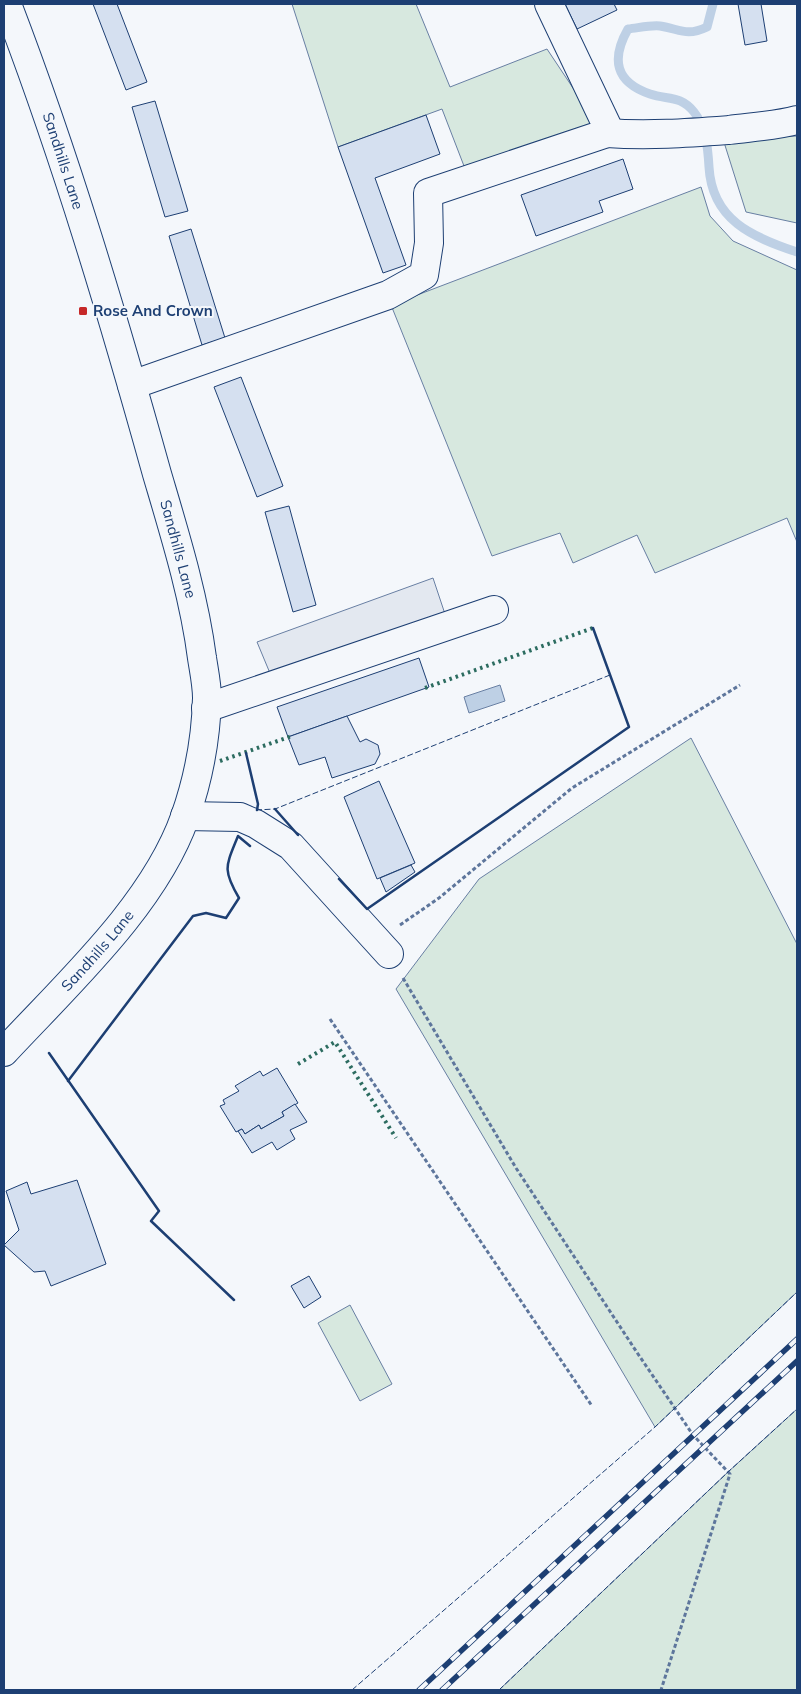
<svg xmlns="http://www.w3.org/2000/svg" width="801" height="1694" viewBox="0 0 801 1694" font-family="Mulish,sans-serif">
<rect width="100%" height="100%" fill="#f4f7fb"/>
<g fill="#d7e8df" stroke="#687fa3">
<polygon points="292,4 416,4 450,87 547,49 599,127 464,166 442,109 338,147"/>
<polygon points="797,136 797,223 746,212 723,139"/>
<polygon points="701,187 710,216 733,241 797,270 797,542 787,518 655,573 637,535 573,563 560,533 492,556 391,305"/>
<polygon points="691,738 797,944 797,1292 655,1427 396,989 479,879"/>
<polygon points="350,1305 392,1384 360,1401 318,1323"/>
<polygon points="797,1409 797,1690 499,1690 728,1472"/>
</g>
<polygon fill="#e3e8f0" stroke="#687fa3" points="433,578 446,617 272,678 257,642"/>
<polygon fill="#bed0e5" stroke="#687fa3" points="500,685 505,701 469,713 464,697"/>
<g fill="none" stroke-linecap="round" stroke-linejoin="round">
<path stroke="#bed0e5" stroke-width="9" d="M713,4L707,27C686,37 680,29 660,26C650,25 638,28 628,29C611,59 615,82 650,94C668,100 680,95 694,112C706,127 708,149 709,167C712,220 752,237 797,252"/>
</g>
<g fill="#d5e0f0" stroke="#1d3f73">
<polygon points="93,4 117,4 147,82 126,90"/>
<polygon points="565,4 614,4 617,10 577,29"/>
<polygon points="738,4 761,4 767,41 745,45"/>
<polygon points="155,101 188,211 165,217 132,107"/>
<polygon points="426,115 440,154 375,178 406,265 383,273 338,147"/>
<polygon points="623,159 633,189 599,201 603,212 536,236 521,195"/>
<polygon points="191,229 225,338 202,345 169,236"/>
<polygon points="241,377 283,486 257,497 214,387"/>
<polygon points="289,506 316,605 293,612 265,512"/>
<polygon points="419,658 429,687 288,737 277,707"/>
<polygon points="347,716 360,742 366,739 378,745 380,754 375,764 332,778 325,757 299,765 288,737"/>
<polygon points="379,781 415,863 377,879 344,797"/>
<polygon points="411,865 415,872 386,892 380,878"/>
<polygon points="277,1068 298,1103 282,1112 284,1116 261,1129 259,1125 245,1134 242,1129 236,1132 220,1106 225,1104 223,1100 239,1091 235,1086 260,1071 263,1076"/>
<polygon points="295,1104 307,1122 290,1130 295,1139 277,1150 272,1142 252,1153 238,1131 242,1129 245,1134 259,1125 261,1129 284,1116 282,1112"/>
<polygon points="77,1180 106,1264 51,1286 45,1271 34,1272 4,1245 19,1230 6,1191 27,1182 31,1194"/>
<polygon points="309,1276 321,1297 304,1308 291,1286"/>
</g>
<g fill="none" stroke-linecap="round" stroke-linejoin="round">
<g stroke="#1d3f73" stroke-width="30">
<g id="minor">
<path d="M607,133C648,136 688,133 729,130C752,127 775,126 797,120"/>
<polyline points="132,385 388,295 424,275 429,243 428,193 607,133 609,130 549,4"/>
<polyline points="206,708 494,610"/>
<polyline points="185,816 240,817 256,824 291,846 389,954"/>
</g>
</g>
<g stroke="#1d3f73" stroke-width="30">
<g id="major">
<path id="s1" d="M4,1052C67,984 154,905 185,817C198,780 206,738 207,698C207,685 204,671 202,658C194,596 175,535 157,474C113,316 66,158 7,4"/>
</g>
</g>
<g stroke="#5e769c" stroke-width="3" stroke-dasharray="4 2.5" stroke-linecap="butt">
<polyline points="400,925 439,898 572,788 740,685"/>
<polyline points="403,978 516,1168 636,1351 693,1435 730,1474 661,1690"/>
<polyline points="330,1019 592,1406"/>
</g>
<use href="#minor" stroke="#f4f7fb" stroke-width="28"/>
<use href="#major" stroke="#f4f7fb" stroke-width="28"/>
<g stroke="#1d3f73" stroke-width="5.5">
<g id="rail">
<polyline points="419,1690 797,1339"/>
<polyline points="442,1690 797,1361"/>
</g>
</g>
<use href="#rail" stroke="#f4f7fb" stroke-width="4" stroke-dasharray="11" stroke-linecap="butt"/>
<g stroke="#2c6c60" stroke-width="4" stroke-dasharray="2.5 4" stroke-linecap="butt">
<polyline points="425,688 593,628"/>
<polyline points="220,761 292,736"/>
<polyline points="298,1064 335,1042 396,1138"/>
</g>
<g stroke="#1d3f73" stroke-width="1" stroke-dasharray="6 2.5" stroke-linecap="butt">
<polyline points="256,810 275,809 610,675"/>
<polyline points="352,1690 655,1427 797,1292"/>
<polyline points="499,1690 728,1472 797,1409"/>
</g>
<g stroke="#1d3f73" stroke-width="2.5">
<polyline points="246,753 258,804 257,810"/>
<polyline points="275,809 298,835"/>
<polyline points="339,879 367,909 629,727 593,628"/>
<polyline points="49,1053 159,1211 151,1221 234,1300"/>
<path d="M68,1081L193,916L206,913L226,918L239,898C222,869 226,866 238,836L250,846"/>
</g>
</g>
<rect fill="#c62828" stroke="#f4f7fb" stroke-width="2" x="78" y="306" width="10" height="10" rx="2.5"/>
<g text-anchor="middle" stroke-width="4" stroke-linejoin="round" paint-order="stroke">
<g font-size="15" fill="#1d3f73" stroke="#f4f7fb">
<text transform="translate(63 161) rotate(72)" y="5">Sandhills Lane</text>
<text transform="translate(178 549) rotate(75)" y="5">Sandhills Lane</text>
<text dy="5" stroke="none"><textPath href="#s1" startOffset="138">Sandhills Lane</textPath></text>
</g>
<g font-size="15" font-weight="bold" fill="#1d3f73" stroke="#f4f7fb" text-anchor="start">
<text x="93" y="316">Rose And Crown</text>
</g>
</g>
<rect width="801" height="1694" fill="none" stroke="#1d3f73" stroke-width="10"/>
</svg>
